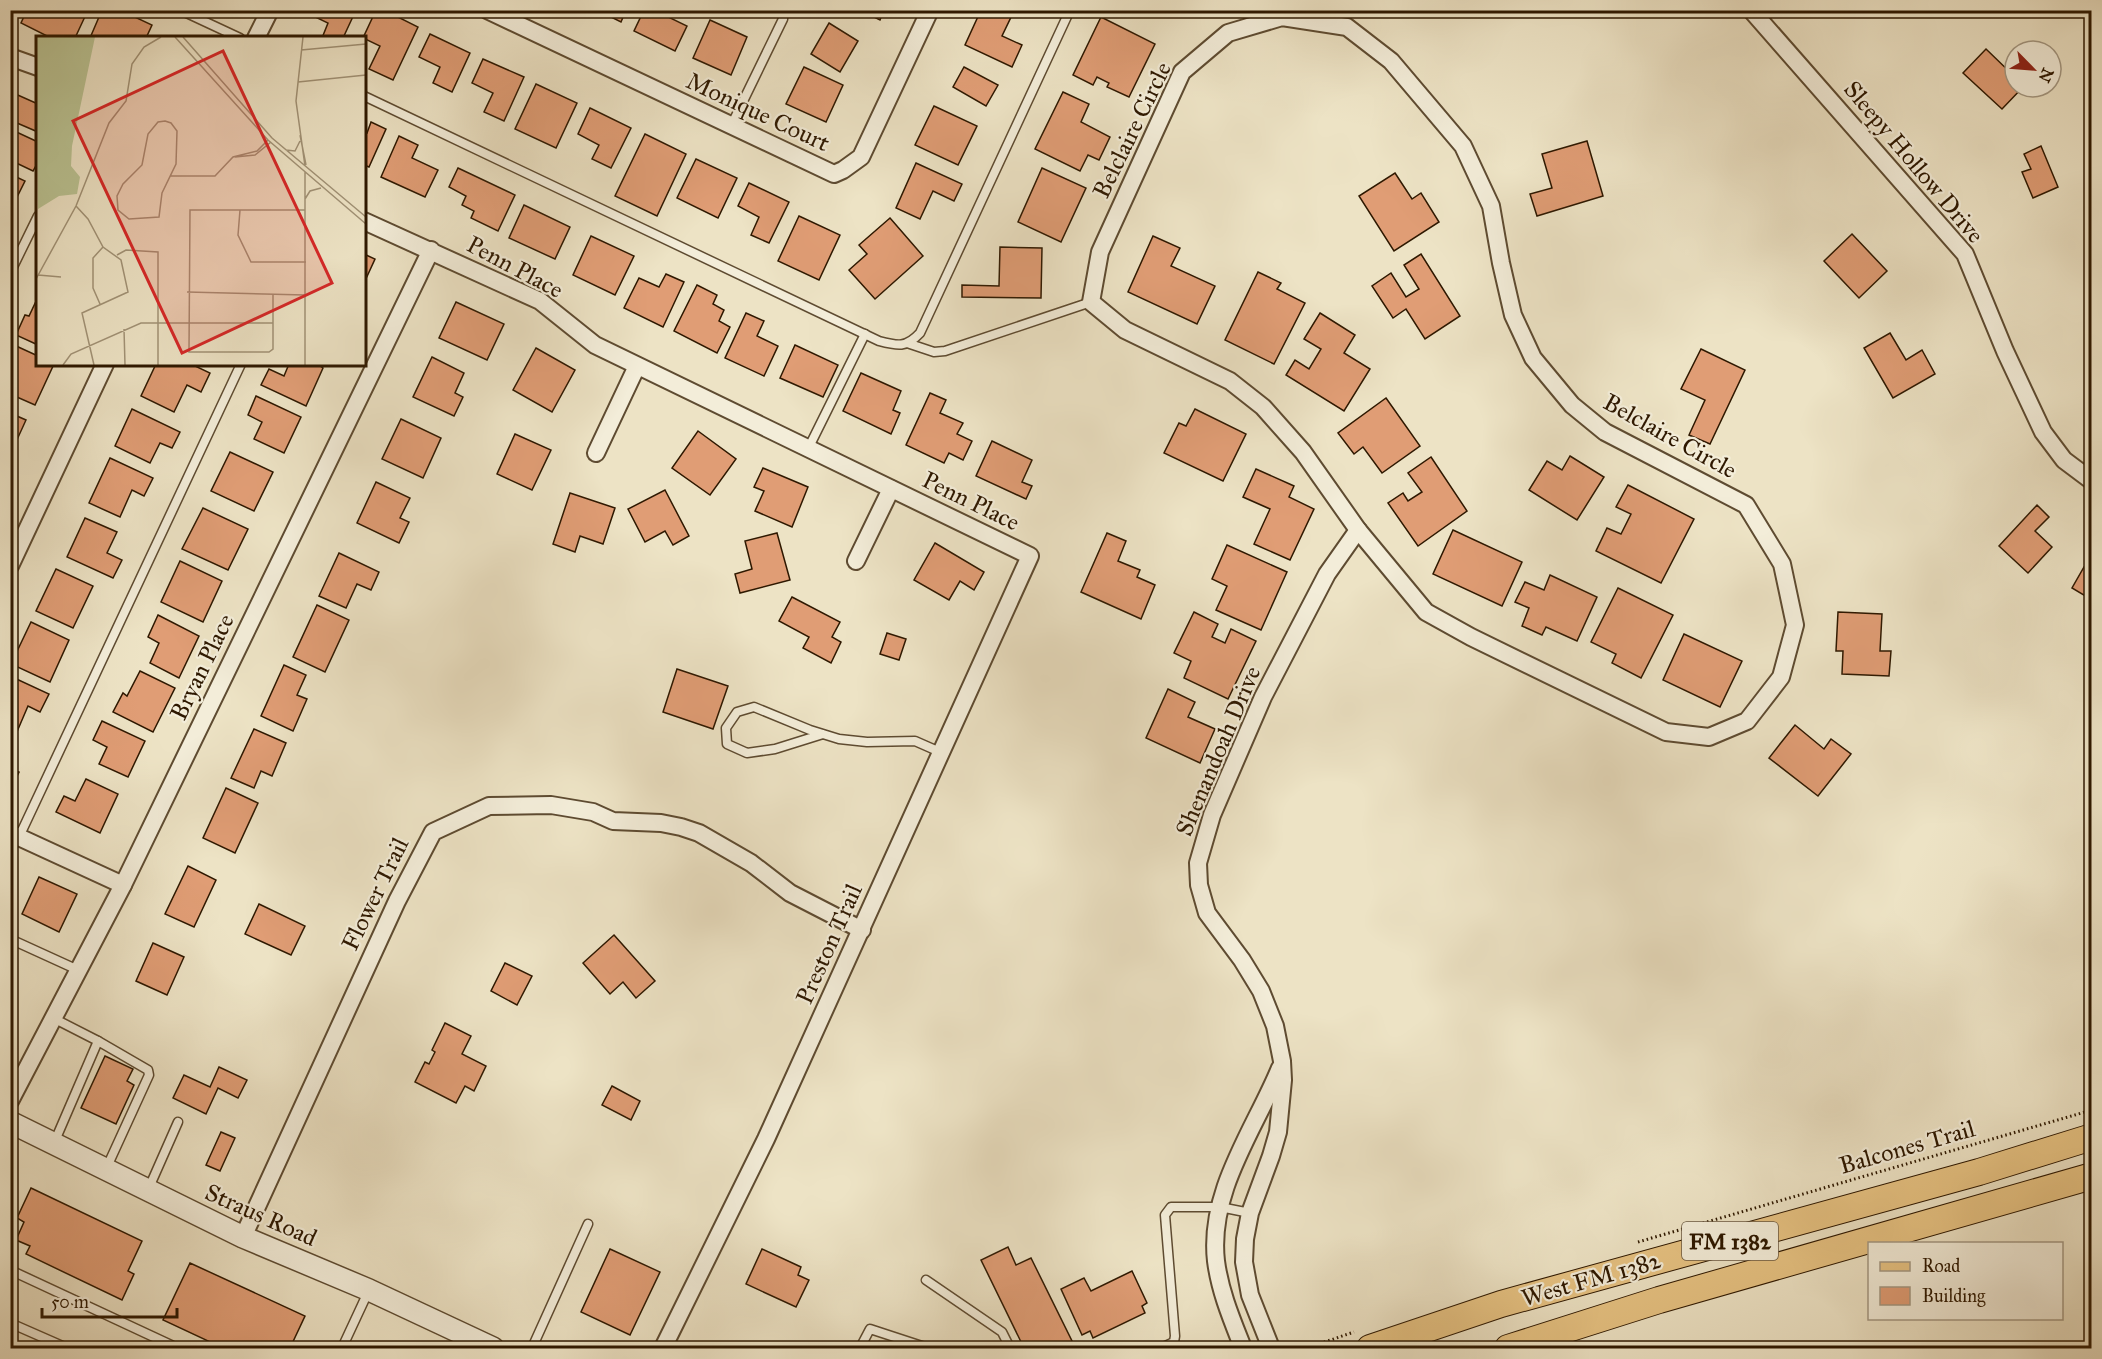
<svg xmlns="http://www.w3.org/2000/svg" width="2102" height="1359" viewBox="0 0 2102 1359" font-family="'IM FELL Great Primer',serif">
<rect width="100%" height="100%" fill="#ede3c5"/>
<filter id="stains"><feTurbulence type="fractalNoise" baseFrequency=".00333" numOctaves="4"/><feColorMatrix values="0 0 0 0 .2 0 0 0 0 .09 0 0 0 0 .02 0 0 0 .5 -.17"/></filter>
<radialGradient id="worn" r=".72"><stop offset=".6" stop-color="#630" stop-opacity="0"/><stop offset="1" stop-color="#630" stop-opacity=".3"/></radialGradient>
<g fill="#e09d75" stroke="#2e1800" stroke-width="1.5">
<polygon points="27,10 88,10 75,38 51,38 21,23"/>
<polygon points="102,10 120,10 152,25 146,38 90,38"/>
<polygon points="309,10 356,10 343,38 322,38 328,23 307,13"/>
<polygon points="376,10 384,10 418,27 393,80 369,69 380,46 363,38"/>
<polygon points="597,10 626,10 621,22"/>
<polygon points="644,10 666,10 664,15 687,26 675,51 634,31"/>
<polygon points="860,10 884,10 880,20"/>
<polygon points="981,10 1007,10 1013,13 1002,36 1022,45 1012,67 965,45"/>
<polygon points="1101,17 1155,44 1129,97 1107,87 1109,83 1097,77 1093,85 1073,75"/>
<polygon points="710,20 747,37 731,75 693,58"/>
<polygon points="829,23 858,41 840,72 811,54"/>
<polygon points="430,34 470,53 452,92 433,83 440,67 419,57"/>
<polygon points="1986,49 2015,77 2015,87 2023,87 2002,109 1963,73"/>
<polygon points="483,59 524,77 504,121 484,112 493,93 472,83"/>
<polygon points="804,67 843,85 826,122 786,104"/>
<polygon points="964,67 998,85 986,106 953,87"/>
<polygon points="536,84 577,103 556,148 515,129"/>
<polygon points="11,92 38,104 38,132 10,120"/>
<polygon points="1063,92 1089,104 1081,122 1110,137 1099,160 1088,155 1080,171 1035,149"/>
<polygon points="934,106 977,126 958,165 915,145"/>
<polygon points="590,108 631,128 611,168 592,159 599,145 578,134"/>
<polygon points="371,122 386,129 369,167 364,165 364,132 367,133"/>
<polygon points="10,129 38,142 38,162 33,171 10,160"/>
<polygon points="645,134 686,154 657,216 615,196"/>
<polygon points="399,136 418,145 412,158 438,170 425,197 381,177"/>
<polygon points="1587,141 1603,196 1537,216 1530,194 1552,188 1542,154"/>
<polygon points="2041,146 2058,187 2033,198 2022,172 2031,169 2024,154"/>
<polygon points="696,159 737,178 718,218 677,198"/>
<polygon points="916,163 962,184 954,201 933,191 920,219 896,208"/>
<polygon points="458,168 515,195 498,231 471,218 474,211 462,205 466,196 449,187"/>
<polygon points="1042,168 1086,188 1061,242 1018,222"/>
<polygon points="1395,173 1412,199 1421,193 1439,222 1394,251 1359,196"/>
<polygon points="10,174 25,181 13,205 10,204"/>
<polygon points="749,183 789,202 769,243 751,235 759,217 738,206"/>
<polygon points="524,205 570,227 555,259 509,238"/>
<polygon points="799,216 840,235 819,280 778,261"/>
<polygon points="890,218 923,256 875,299 849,270 867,254 859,245"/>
<polygon points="1852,234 1887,271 1859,298 1824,261"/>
<polygon points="591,236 634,256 615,295 573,275"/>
<polygon points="1153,236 1180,248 1171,266 1215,286 1197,324 1128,292"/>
<polygon points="1000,247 1042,248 1041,298 962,297 962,285 999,286"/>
<polygon points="364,254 375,259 364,283"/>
<polygon points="1421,254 1460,316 1425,339 1406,309 1393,318 1372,286 1391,273 1406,297 1419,289 1404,265"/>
<polygon points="1258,272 1281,283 1277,289 1305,303 1274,364 1225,340"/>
<polygon points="666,274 684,282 663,327 624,308 639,278 659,287"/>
<polygon points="697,285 717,295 713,304 724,310 719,321 730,327 717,353 674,331"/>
<polygon points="38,297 38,345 16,335 25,315 29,316"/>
<polygon points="456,302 504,324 487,360 439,338"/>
<polygon points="746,313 764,321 757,336 778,346 764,376 725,358"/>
<polygon points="1320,313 1355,335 1344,353 1370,369 1344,411 1286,375 1295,360 1309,369 1321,349 1304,339"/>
<polygon points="1890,333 1906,360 1922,350 1935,374 1893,398 1864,348"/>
<polygon points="14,345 38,356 38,364 54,364 35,405 10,394 10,352"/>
<polygon points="795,345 838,365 823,397 780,378"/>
<polygon points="536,348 575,370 552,412 513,390"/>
<polygon points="1701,349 1745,370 1710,444 1689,435 1705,400 1681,389"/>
<polygon points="432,357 464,373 455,393 463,397 454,416 413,397"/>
<polygon points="156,364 191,364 210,373 201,392 187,385 174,412 141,396"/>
<polygon points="289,364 317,364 323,368 306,406 261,385 269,369 284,376"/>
<polygon points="861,373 901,391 893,410 900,413 891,434 843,411"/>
<polygon points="930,393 946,400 940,413 963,423 957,434 972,441 963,460 949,453 944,463 906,445"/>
<polygon points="256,396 301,417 284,453 254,439 262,422 248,415"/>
<polygon points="1386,398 1420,446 1382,473 1363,447 1354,454 1338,433"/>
<polygon points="132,409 180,432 172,448 160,443 150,463 115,446"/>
<polygon points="1195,409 1246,434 1223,481 1164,453 1179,423 1186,426"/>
<polygon points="10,413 26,420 10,455"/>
<polygon points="401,419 441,438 423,478 382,459"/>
<polygon points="698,431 736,459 710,495 672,468"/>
<polygon points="515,434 551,450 532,490 497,474"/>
<polygon points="992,441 1032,460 1022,482 1032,486 1026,499 976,476"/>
<polygon points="230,452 273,472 254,511 211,491"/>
<polygon points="1570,456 1604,477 1577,520 1529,490 1547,461 1562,470"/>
<polygon points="1431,457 1467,511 1418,546 1388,503 1403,493 1408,501 1422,492 1408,473"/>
<polygon points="110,458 153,478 144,496 132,490 120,517 89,503"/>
<polygon points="763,468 808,487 792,527 755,511 764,491 754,487"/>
<polygon points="1256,469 1294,486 1289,497 1314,509 1290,560 1254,544 1270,509 1243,497"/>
<polygon points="376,482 410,498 400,518 409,522 399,543 357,523"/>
<polygon points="1628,485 1694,519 1661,583 1596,551 1607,528 1621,534 1631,514 1616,507"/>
<polygon points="665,490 689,536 673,545 665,531 645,542 628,509"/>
<polygon points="570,493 615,508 603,544 580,536 575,552 553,544"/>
<polygon points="2037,505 2049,517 2035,531 2052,547 2028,573 1999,546"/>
<polygon points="203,508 248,529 228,570 182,549"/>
<polygon points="85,518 117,532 107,553 122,560 113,578 67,557"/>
<polygon points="1453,530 1522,562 1502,606 1433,574"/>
<polygon points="777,533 790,580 740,593 735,574 752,569 745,541"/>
<polygon points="1107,533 1126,541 1118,561 1140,570 1137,577 1155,585 1141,619 1081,592"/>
<polygon points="935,543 984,572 974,590 960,581 949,600 914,580"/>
<polygon points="1227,545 1287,572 1261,630 1216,610 1227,586 1212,579"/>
<polygon points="339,553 379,572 371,590 357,584 346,608 319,596"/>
<polygon points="180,561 222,581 203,622 161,602"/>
<polygon points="2084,567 2092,571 2092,600 2072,588"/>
<polygon points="56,569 93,586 73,628 36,611"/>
<polygon points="1550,575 1597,597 1577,641 1546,627 1542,635 1522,626 1529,608 1515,602 1525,582 1544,590"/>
<polygon points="1618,588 1673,615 1641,678 1612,663 1616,654 1591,642"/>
<polygon points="792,597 840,622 832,637 841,642 831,663 803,648 809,637 779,621"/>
<polygon points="317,605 349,620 325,672 293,657"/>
<polygon points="1194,612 1218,624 1212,637 1225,643 1231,629 1256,641 1228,699 1184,678 1191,661 1174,653"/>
<polygon points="1838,612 1882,614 1880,651 1891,651 1889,676 1842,674 1843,651 1836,651"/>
<polygon points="158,615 199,636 179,678 150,663 159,643 148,637"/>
<polygon points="31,622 69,640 50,682 11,664"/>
<polygon points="887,633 906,639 899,660 880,654"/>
<polygon points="1684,634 1742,661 1720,707 1663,680"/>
<polygon points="284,665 306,675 297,695 307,699 293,731 261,716"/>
<polygon points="677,669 728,686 713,729 663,712"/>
<polygon points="140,671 175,688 153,732 113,712 123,693 127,696"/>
<polygon points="10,676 49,694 40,712 28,706 16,734 10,731"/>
<polygon points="1168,689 1195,702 1188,717 1215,729 1200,763 1146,738"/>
<polygon points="102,721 145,741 128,777 99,764 107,747 93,740"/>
<polygon points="1795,725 1824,749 1831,739 1851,754 1818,796 1769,758"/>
<polygon points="254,729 286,743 272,776 261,771 254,788 231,778"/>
<polygon points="10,768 19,772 11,789 10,789"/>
<polygon points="86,779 118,794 100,833 56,812 64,796 75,801"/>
<polygon points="226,788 258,803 235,853 203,838"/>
<polygon points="188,866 216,880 194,927 165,914"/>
<polygon points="39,877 77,894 59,932 22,914"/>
<polygon points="259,904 305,926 291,955 245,934"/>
<polygon points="614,935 655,981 636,998 623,982 610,994 583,963"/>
<polygon points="153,943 184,957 167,995 136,981"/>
<polygon points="505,963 532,976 517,1005 491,991"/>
<polygon points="445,1023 471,1036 462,1054 486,1066 474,1091 465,1086 456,1103 415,1082 425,1062 429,1064 435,1052 432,1050"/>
<polygon points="105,1056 133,1069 127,1081 134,1085 116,1124 81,1108"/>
<polygon points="219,1067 247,1080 238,1098 218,1088 206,1114 173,1098 184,1075 210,1087"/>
<polygon points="612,1086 640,1101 631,1120 602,1105"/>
<polygon points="221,1132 235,1138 220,1171 206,1165"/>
<polygon points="31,1188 142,1241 128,1271 134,1274 122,1300 26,1254 30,1246 16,1240 24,1222 17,1218"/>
<polygon points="1008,1247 1016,1265 1031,1258 1072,1341 1056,1348 1024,1348 981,1260"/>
<polygon points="610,1249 660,1272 630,1335 581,1312"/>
<polygon points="762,1249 801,1267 798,1275 809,1280 796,1307 746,1284"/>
<polygon points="190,1263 305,1316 290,1348 218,1348 219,1346 163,1320"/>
<polygon points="1132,1271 1147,1303 1142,1306 1145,1313 1093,1338 1090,1331 1082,1335 1061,1289 1084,1278 1091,1291"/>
</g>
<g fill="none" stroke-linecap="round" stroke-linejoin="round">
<g stroke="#5e4b31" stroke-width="11">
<g id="service">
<polyline points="180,10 240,38"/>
<path d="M364,96L879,341C898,346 906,348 920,333L1070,10"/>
<polyline points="731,126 783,19 784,10"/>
<polyline points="10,273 38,216"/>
<polyline points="910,344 934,352 945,351 1091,302"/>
<polyline points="808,449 865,334"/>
<polyline points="823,734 775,749 747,753 727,744 726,728 737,712 754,707 810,730 839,739 867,742 915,741 940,752"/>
<polyline points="19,837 241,364"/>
<polyline points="10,939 78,970"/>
<polyline points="53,1018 98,1041"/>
<polyline points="54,1143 98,1041 148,1070 149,1075 106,1169"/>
<polyline points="148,1190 178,1122"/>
<polyline points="10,1270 171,1345 175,1348"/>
<polyline points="926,1280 1002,1332 1010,1348"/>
<polyline points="10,1323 67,1348"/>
<polyline points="342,1348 369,1290"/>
<polyline points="532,1348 588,1224"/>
<polyline points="860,1348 870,1329 928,1348"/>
<polyline points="1161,1348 1174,1342 1175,1336 1165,1215 1171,1207 1220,1207 1250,1213"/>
</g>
</g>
<g stroke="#5e4b31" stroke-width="20">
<g id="minor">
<polyline points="487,10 834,174 843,170 861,157 930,10"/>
<polyline points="1751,10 1965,254 2005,351 2043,432 2064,460 2092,481"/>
<polygon points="1282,17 1347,27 1391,61 1463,146 1491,206 1501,263 1513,315 1533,358 1572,405 1605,432 1746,505 1782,564 1795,625 1781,677 1747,721 1709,737 1666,732 1471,637 1426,612 1358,530 1303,452 1263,407 1230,381 1125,330 1091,302 1100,252 1182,72 1228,33"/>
<polyline points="256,38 270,10"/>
<polyline points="10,57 38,67"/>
<polyline points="364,221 540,301 595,345 1030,556 766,1139 663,1348"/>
<polyline points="596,453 637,366"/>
<polyline points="856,561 891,489"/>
<polyline points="10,566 105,364"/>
<polyline points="10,833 123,885"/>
<polyline points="10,1101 123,885 431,250"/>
<polyline points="243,1237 397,901 433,832 489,806 551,805 593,812 613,821 661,823 681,827 699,833 751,863 790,893 862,930"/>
<path d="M1243,1348C1232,1320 1220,1292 1216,1261C1208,1191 1255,1129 1280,1068"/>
<polyline points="1271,1348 1250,1295 1244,1262 1245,1239 1250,1213 1271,1156 1278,1132 1283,1080 1282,1061 1275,1026 1261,991 1242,960 1207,913 1199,885 1198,863 1212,815 1263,697 1327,574 1358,530"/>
</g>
</g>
<g stroke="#5e4b31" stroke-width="24">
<polyline id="tertiary" points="10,1122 243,1237 369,1290 493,1348"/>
</g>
<g stroke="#2e1800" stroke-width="28">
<g id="primary">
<polyline points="1370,1348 1501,1304 1979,1172 2092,1137"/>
<polyline points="1508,1348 1659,1300 2092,1176"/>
</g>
</g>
<g stroke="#2e1800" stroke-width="3" stroke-dasharray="1.5 3" stroke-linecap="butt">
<polyline points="1638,1242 2092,1110"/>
<polyline points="1307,1348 1354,1332"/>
</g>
<use href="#service" stroke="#f3edd9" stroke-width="8"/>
<use href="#minor" stroke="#f3edd9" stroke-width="16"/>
<use href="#tertiary" stroke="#f3edd9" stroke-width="21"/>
<use href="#primary" stroke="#e6c282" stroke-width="26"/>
</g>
<g text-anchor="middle" stroke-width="4.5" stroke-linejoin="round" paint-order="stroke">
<rect fill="#f3edd9" stroke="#695841" stroke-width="1.5" x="1682" y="1222" width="96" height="38" rx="4.5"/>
<g font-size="22" font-weight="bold" fill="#2e1800">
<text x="1730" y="1249">FM 1382</text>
</g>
<g font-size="24" fill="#2e1800" stroke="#f3edd9">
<text transform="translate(758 112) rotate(25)" y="8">Monique Court</text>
<text transform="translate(1132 130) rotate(-64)" y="8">Belclaire Circle</text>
<text transform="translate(1914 162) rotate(50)" y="8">Sleepy Hollow Drive</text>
<text transform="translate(515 267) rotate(28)" y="8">Penn Place</text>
<text transform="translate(1670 436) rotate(29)" y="8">Belclaire Circle</text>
<text transform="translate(971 501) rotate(26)" y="8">Penn Place</text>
<text transform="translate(202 667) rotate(-64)" y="8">Bryan Place</text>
<text transform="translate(1218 751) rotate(-67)" y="8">Shenandoah Drive</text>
<text transform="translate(375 894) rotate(-64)" y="8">Flower Trail</text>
<text transform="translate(829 944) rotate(-66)" y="8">Preston Trail</text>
<text transform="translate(1907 1147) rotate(-16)" y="8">Balcones Trail</text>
<text transform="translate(261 1215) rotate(24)" y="8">Straus Road</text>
<text transform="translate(1591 1279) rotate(-16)" y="8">West FM 1382</text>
</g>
</g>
<g transform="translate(36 36)">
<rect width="330" height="330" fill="#ede3c5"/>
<path d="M0,1H59L36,110L35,130L44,141L41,158L23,160L2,173Z" fill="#bac393"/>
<path fill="none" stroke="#a19276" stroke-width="1.5" d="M139,1L232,104L330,188M147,1L236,102L330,181M267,1L260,65L269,130M265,14L330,8M262,46L330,39M129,85L135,87L141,95L140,128L126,157L123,181L93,183L82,174L81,160L87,148L106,129L112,98L122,86ZM264,99L270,129M250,114L259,115L264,105M199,121L219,119L235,106M269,136V329M134,140H179L197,121L221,115L232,104M269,163L274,155L285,152M40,170L52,183L67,211L85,224L92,256L46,277L58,329M204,174L202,199L215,226H270M81,219L90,214L122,216V329M2,239L25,241M0,243L40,170L73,87L90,65L96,28L108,11L125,1M151,256L269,259M237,258V313L233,316H153L154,174H269M64,268L57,252V222L67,211M88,293L89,329M27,329L35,318L105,287H237"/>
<path fill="#d62828" fill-opacity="0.15" stroke="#d62828" stroke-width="3" d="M187,15L296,247L146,317L37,85Z"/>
<rect width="330" height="330" fill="none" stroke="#2e1800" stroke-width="3"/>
</g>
<rect width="2102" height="1359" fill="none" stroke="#ede3c5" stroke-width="36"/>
<rect x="12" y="12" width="2078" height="1335" fill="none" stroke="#2e1800" stroke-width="3"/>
<rect x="18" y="18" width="2066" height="1323" fill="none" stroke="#2e1800" stroke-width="1.5"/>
<rect x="1868" y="1242" width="195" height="78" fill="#f3edd9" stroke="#a49882" stroke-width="1.5"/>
<rect x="1880" y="1262" width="30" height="9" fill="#e6c282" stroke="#a49882" stroke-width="1.5"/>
<text x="1922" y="1272" font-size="18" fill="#2e1800">Road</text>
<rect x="1880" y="1287" width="30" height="18" fill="#e09d75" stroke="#a49882" stroke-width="1.5"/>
<text x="1922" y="1302" font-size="18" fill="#2e1800">Building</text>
<g transform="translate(2033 69) rotate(115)"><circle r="28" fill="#f3edd9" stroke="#a49882" stroke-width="1.5"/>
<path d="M0-4.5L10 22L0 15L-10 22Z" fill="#8f2418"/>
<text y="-9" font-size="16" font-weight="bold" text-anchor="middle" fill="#2e1800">N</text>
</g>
<path d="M42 1308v9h135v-9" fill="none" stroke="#2e1800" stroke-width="3"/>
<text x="51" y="1308" font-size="18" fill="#2e1800" stroke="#f3edd9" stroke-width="4.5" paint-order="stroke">50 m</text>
<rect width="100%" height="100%" filter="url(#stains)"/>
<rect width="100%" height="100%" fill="url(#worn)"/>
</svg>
